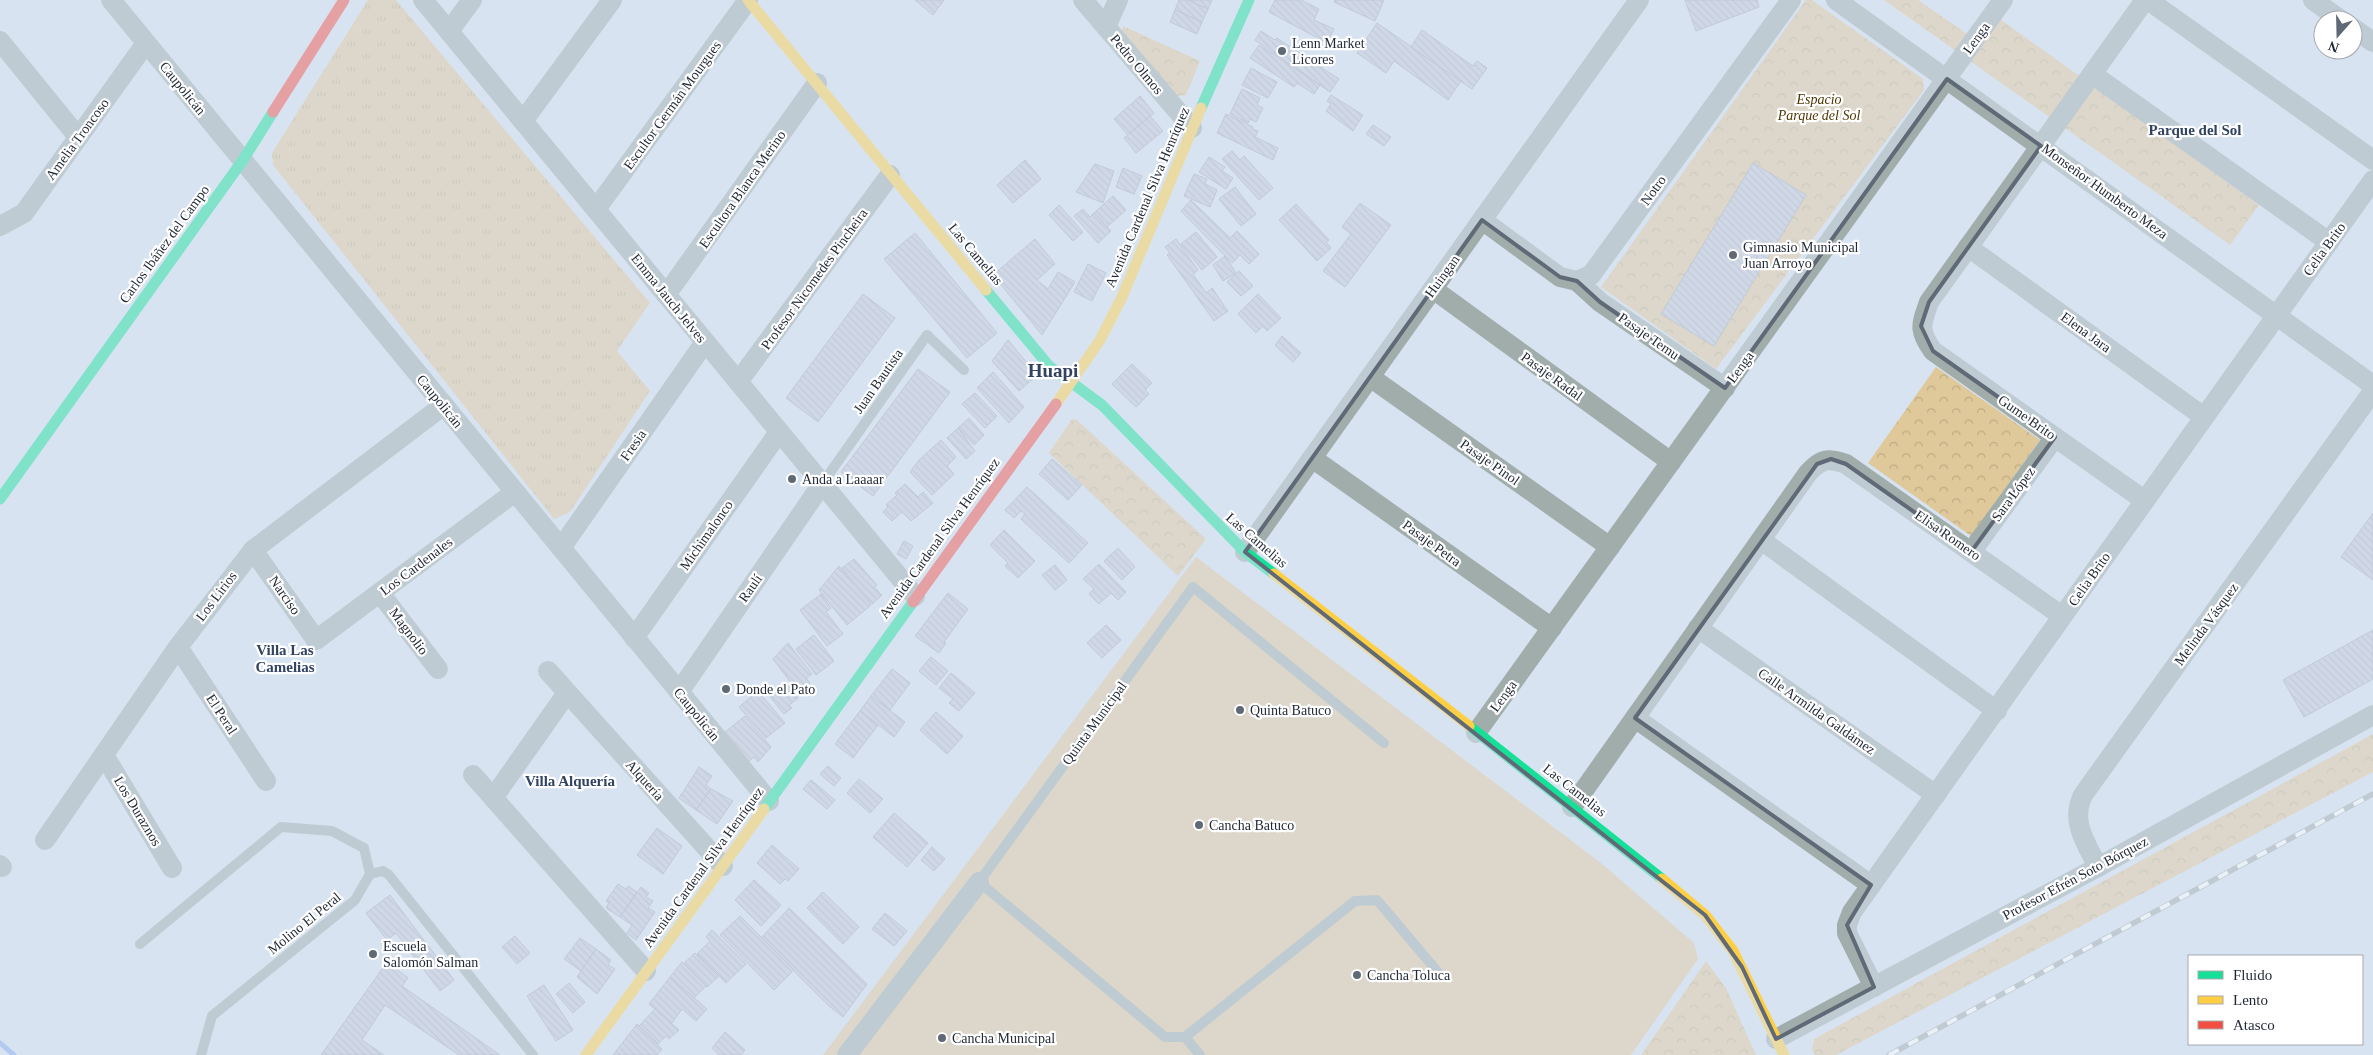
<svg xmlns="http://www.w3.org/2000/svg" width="2373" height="1055" viewBox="0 0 2373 1055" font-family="Georgia,serif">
<defs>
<pattern id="grass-tufts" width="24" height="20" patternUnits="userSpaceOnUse" patternTransform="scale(1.25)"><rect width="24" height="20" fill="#dfc899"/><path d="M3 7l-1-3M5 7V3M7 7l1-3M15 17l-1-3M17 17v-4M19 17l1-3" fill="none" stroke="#bfac84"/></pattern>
<pattern id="forest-crowns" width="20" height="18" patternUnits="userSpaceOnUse" patternTransform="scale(1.25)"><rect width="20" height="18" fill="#dfc899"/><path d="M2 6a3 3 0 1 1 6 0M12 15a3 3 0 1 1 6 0" fill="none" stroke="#bfac84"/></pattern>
<pattern id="building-back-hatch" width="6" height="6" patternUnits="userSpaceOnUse" patternTransform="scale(1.25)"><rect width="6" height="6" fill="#c5cbd9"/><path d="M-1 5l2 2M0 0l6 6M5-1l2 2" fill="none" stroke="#a9aebb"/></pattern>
</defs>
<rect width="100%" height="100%" fill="#d8e3f2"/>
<polygon fill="url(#grass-tufts)" points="368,0 396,0 650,303 617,351 650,391 570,512 554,519 273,165 272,153"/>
<g fill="url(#forest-crowns)">
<polygon points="1806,0 1812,0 1923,79 1924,90 1716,369 1601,287"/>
<polygon points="1884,0 1918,0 1982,44 2000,19 2259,205 2230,245"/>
<polygon points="1123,26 1200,61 1186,95 1177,96 1122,32"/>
<polygon points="1936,367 2040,440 1971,536 1868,463"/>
<polygon points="1072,419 1077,420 1206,539 1178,576 1049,453"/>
<polygon points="2373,734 2373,772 1836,1055 1815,1055 1812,1049 1814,1039"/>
<polygon points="1706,961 1726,988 1756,1055 1641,1055"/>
</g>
<polygon fill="#dfc899" points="1196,557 1601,863 1694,943 1698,959 1631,1055 823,1055"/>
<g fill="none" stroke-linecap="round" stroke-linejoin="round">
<polyline stroke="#83abee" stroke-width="5" points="0,1043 14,1055"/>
</g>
<g fill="url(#building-back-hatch)" stroke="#a3a9b6">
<polygon points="915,0 944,0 933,15"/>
<polygon points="1179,0 1188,0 1208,9 1202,22 1175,10"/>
<polygon points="1188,0 1212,0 1208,9"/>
<polygon points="1275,0 1301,0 1319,9 1314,20 1334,29 1327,43 1269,12"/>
<polygon points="1335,0 1384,0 1375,21 1334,2"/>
<polygon points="1685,0 1757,0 1759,7 1696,31"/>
<polygon points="1175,10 1202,22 1197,34 1170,22"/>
<polygon points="1377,23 1461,81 1448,100 1394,61 1386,73 1357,53"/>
<polygon points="1422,30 1473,66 1477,61 1487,68 1472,89 1411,47"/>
<polygon points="1261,31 1275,40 1277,38 1339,79 1330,92 1255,40"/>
<polygon points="1259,45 1320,85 1314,94 1297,83 1294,87 1250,58"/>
<polygon points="1251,68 1277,82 1268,98 1242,85"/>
<polygon points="1242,89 1260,98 1257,105 1263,108 1256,122 1250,119 1248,123 1230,114"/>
<polygon points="1331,95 1363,115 1353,131 1326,111 1331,104 1327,101"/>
<polygon points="1140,96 1154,113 1128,135 1114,119"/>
<polygon points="1226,114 1253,127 1252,129 1258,131 1255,137 1278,148 1273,160 1217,133"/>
<polygon points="1150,116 1163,131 1136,153 1124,138"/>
<polygon points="1373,125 1391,137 1384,146 1366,134"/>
<polygon points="1232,151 1240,160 1244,156 1273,188 1259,200 1222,159"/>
<polygon points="1209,157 1225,167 1222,171 1233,178 1226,189 1199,172"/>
<polygon points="1025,160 1041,179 1013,203 997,185"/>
<polygon points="1753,163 1806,195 1714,346 1661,314"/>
<polygon points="1095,164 1114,171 1103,203 1076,192"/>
<polygon points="1123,168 1142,176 1134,194 1116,187"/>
<polygon points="1194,174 1207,179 1205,184 1217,190 1210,207 1184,196"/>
<polygon points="1235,187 1256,214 1241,226 1219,199"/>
<polygon points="1113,196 1126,210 1107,227 1094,213"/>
<polygon points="1191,200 1230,238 1237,231 1259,254 1249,264 1240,255 1232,263 1181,211"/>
<polygon points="1360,203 1391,225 1345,287 1323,271 1351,234 1342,227"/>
<polygon points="1296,204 1329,240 1326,242 1331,248 1317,261 1279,220"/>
<polygon points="1059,205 1083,232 1073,241 1049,215"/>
<polygon points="1083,209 1090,217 1094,213 1111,231 1098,243 1074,216"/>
<polygon points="1196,232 1217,257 1202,270 1181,244"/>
<polygon points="915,233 997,333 967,358 884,259"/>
<polygon points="1035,239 1055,264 1037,280 1048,289 1058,272 1075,282 1042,335 993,275"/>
<polygon points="1176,239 1198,270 1193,274 1206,293 1212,288 1228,311 1214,321 1167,255 1170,253 1165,247"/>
<polygon points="1225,256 1236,273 1223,281 1213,265"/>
<polygon points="1088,264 1106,273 1092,301 1074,292"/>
<polygon points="1239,271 1253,286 1241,296 1227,282"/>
<polygon points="863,294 895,318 818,422 786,398"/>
<polygon points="1258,294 1281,318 1267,331 1263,326 1256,333 1238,314"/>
<polygon points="1282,336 1301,353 1293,362 1275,345"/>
<polygon points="1008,340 1037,375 1019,391 992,361"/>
<polygon points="1132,364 1152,383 1145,390 1149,394 1136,407 1112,384"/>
<polygon points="918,369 950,392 873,496 841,472"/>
<polygon points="993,372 1024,407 1009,423 977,388"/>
<polygon points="975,393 997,416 985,428 962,404"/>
<polygon points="969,418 984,435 974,445 958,428"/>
<polygon points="958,428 975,451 966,459 947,438"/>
<polygon points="941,440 956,457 947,466 954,474 932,495 910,472 919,460"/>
<polygon points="1052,459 1082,485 1068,500 1039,474"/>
<polygon points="905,484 918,497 923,492 933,503 911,521 902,512 892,521 883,512 888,507 886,505 897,495 895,493"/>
<polygon points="1027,487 1088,543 1069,563 1021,519 1025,514 1021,511 1014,518 1005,510"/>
<polygon points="2373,513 2373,580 2341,557"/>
<polygon points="1004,530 1035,561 1018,578 1005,566 1008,563 990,545"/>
<polygon points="904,541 913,546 906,559 897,554"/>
<polygon points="1118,548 1135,567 1122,580 1104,561"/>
<polygon points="854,559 877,585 874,587 882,595 872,604 842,568"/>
<polygon points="1099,564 1126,592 1118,600 1111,593 1099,604 1089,594 1094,589 1083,579"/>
<polygon points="1055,565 1067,580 1055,590 1042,575"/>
<polygon points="839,566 871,605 847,625 819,590"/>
<polygon points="948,593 968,609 944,642 946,643 939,653 915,636"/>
<polygon points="821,594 831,608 826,612 843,634 827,646 800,610"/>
<polygon points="1106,625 1121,640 1102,658 1087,643"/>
<polygon points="2373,630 2373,679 2304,717 2283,680"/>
<polygon points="814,635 834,661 816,675 796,649"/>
<polygon points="788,643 812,674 806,678 810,683 798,692 773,659"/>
<polygon points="931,657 948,671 936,685 919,671"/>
<polygon points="892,669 910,683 890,710 871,696"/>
<polygon points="951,673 975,693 959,711 949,703 953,699 939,688"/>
<polygon points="787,684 798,698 789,705 792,708 784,714 770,697"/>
<polygon points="758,691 785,723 766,738 739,707"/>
<polygon points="871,696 905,722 894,737 860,711"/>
<polygon points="860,711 878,725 853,758 835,744"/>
<polygon points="936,712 963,736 947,754 920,730"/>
<polygon points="745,716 771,747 758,762 754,757 749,761 725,732"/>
<polygon points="828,766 841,778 834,786 820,774"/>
<polygon points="699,767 712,776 706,785 711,789 696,810 679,798"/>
<polygon points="859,779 883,799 870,813 847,793"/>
<polygon points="811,780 835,800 827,809 803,789"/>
<polygon points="711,789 733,801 717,824 696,810"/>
<polygon points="894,813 928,843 907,867 873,837"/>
<polygon points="657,828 682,846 663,874 637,855"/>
<polygon points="772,845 799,869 788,881 785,879 780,884 757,863"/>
<polygon points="932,847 945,859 934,871 921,860"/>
<polygon points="754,880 781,905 761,926 735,900"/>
<polygon points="618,884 626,889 628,886 637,892 620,917 606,908 609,903 606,901"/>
<polygon points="641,887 649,893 646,897 653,901 648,908 655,912 636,940 627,933 632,925 620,917"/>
<polygon points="823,892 859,927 843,944 807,908"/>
<polygon points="390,895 454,980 440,991 396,933 387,940 366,913"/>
<polygon points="789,908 867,984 843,1017 829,1006 761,938"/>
<polygon points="885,913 907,931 894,946 872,929"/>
<polygon points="740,916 794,970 774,990 720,935"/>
<polygon points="712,930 746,964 726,983 697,954 710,941 706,937"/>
<polygon points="515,936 530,953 517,964 502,947"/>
<polygon points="580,938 596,949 581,971 564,959"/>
<polygon points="596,949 611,960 608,965 615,969 597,994 577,977"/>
<polygon points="695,953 718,977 707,987 683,964"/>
<polygon points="387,962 408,978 402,986 500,1055 459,1055 385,1005 362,1040 384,1055 321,1055"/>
<polygon points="682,962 706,986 694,998 670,977"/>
<polygon points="670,977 707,1009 696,1021 682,1009 672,1023 649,1004"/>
<polygon points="569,983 585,1002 573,1013 556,994"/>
<polygon points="544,985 573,1030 556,1041 527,996"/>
<polygon points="655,1009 679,1030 669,1039 666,1036 658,1044 639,1026"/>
<polygon points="637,1024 662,1049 657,1055 613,1055"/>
<polygon points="725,1032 745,1050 741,1055 719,1055 712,1048"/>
</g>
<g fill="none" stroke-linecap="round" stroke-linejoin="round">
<g stroke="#a1adab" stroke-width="10">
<polyline points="822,484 927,335 964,370"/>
<polyline points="1384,743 1193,587 979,882 1165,1037 1185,1037 1355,901 1377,900 1442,977"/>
<polyline points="370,874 383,871 389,875 533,1055"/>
<polyline points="140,944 281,827 332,831 364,848 370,874 355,900 212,1016 201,1055"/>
<polyline points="1185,1037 1200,1055"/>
</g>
<g stroke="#a1adab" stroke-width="20">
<polyline points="111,0 769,801"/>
<polyline points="423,0 915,596"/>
<polyline points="1083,0 1192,128"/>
<polyline points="1836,0 2373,385"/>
<polyline points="2148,0 2373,160"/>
<polyline points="2313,0 2341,20"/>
<polyline points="1106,27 1118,0"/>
<polyline points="2353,28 2373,42"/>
<polyline points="449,31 472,0"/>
<polyline points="0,41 78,137"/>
<polyline points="2092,74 2329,242"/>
<polyline points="523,121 612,0"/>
<polyline points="596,209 748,0"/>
<polyline points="1482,220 1560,277 1577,281 1591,275 1791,0"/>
<polyline points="0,226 24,213 146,43"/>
<polyline points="1968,247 2204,417"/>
<polyline points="1577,281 1600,302 1725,388"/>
<polyline points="1433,289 1671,462"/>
<polyline points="666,295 817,83"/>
<polyline points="1370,377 1610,547"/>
<polyline points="738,382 890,175"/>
<polyline points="1312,458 1552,628"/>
<path d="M2144,500L1933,351C1918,330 1921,325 1929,302L2145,0"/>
<polyline points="1761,540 1997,711"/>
<polyline points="561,548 705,342"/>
<polyline points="253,550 316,640 515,492"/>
<polyline points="1245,552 1639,0"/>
<polyline points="1971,552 2055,437"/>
<polyline points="380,593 438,669"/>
<polyline points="1698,628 1936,795"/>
<polyline points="634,638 779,432"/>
<polyline points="178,647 266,781"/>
<polyline points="548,671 723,866"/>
<polyline points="679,692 822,484"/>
<polyline points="1635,718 1871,885"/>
<polyline points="1476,733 2003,0"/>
<polyline points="104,755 172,868"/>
<polyline points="473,775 646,971"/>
<polyline points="493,798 567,693"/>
<path d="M1572,807L1808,473C1822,458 1828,458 1846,464L2062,616"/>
<polyline points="45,840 178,647 253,550 444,405"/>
<polyline points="0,865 2,867"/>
<path d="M2098,867C2086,843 2070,821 2083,795L2373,391"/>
<polyline points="1874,987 1847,933 1847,925 1852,912 2373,180"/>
<polyline points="1776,1039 2098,867 2373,715"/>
<polyline points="847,1055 979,882"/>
</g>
<g stroke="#16e098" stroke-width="11">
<polyline points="1201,108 1249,0"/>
<polyline points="986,290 1049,366 1102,405 1245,552 1274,574"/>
<polyline points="0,499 243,160 273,112"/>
<polyline points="1469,726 1662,879"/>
<polyline points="764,809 913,602"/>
</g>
<g stroke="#ffcf43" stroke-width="11">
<polyline points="748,0 986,290"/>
<polyline points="1056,404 1100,340 1122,297 1201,108"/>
<polyline points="1274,574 1469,726"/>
<polyline points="1662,879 1705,915 1733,951 1784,1055"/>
<polyline points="586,1055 764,809"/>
</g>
<g stroke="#f24e42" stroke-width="11">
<polyline points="273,112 344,0"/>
<polyline points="913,602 1056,404"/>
</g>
<g stroke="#a1abad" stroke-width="5.5">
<polyline id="rail" points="1889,1055 2373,794"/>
</g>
<use href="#rail" stroke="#fff" stroke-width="4" stroke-dasharray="11" stroke-linecap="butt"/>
</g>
<path d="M0 0H2373V1055H0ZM1947,79L2041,146L1929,302L1921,326L1933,351L2055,437L1971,552L1846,464L1831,459L1817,464L1635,718L1871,885L1847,925L1874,987L1776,1039L1742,967L1705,915L1245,552L1482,220L1560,277L1577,281L1600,302L1725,388Z" fill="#d8e3f2" fill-opacity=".55" fill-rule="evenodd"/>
<path fill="none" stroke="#606976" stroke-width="4" stroke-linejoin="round" d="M1947,79L2041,146L1929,302L1921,326L1933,351L2055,437L1971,552L1846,464L1831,459L1817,464L1635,718L1871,885L1847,925L1874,987L1776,1039L1742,967L1705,915L1245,552L1482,220L1560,277L1577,281L1600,302L1725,388Z"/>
<g fill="#606976" stroke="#fff" stroke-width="2">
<circle cx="1282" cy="51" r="5"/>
<circle cx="1733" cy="255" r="5"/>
<circle cx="792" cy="479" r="5"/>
<circle cx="726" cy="689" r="5"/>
<circle cx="1240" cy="710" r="5"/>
<circle cx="1199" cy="825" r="5"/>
<circle cx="373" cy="954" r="5"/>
<circle cx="1357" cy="975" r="5"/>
<circle cx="942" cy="1038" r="5"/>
</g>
<g text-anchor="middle" stroke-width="4.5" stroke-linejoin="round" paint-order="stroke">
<g font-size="14" fill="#1f2734" stroke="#fff">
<text transform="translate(1976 38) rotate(-54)" y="5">Lenga</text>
<text transform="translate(1137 64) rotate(50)" y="5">Pedro Olmos</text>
<text transform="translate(183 88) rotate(51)" y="5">Caupolicán</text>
<text transform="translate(672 105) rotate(-54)" y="5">Escultor Germán Mourgues</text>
<text transform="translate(77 139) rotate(-54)" y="5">Amelia Troncoso</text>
<text transform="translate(742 189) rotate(-55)" y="5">Escultora Blanca Merino</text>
<text transform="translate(1653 190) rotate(-54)" y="5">Notro</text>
<text transform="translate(2105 191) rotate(36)" y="5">Monseñor Humberto Meza</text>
<text transform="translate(1147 197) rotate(-67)" y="5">Avenida Cardenal Silva Henríquez</text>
<text transform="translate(164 244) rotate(-54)" y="5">Carlos Ibáñez del Campo</text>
<text transform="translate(2324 249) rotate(-54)" y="5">Celia Brito</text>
<text transform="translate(976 254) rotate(50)" y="5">Las Camelias</text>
<text transform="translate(1442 276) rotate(-54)" y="5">Huingan</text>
<text transform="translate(814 279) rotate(-54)" y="5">Profesor Nicomedes Pincheira</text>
<text transform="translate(669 298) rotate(51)" y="5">Emma Jauch Jelves</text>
<text transform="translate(2086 332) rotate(36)" y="5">Elena Jara</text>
<text transform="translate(1649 336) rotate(35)" y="5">Pasaje Temu</text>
<text transform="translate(1740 367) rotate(-54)" y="5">Lenga</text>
<text transform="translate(1552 376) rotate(36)" y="5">Pasaje Radal</text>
<text transform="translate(878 381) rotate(-55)" y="5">Juan Bautista</text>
<text transform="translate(440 401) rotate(51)" y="5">Caupolicán</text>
<text transform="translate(2027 417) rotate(35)" y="5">Gume Brito</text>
<text transform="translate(633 445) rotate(-55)" y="5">Fresia</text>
<text transform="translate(1490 462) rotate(35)" y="5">Pasaje Pinol</text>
<text transform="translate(2013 494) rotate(-54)" y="5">Sara López</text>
<text transform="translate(706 535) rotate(-55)" y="5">Michimalonco</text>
<text transform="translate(1948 535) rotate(35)" y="5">Elisa Romero</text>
<text transform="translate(939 538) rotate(-54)" y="5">Avenida Cardenal Silva Henríquez</text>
<text transform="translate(1257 540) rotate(41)" y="5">Las Camelias</text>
<text transform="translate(1432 543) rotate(36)" y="5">Pasaje Petra</text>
<text transform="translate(416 566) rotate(-37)" y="5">Los Cardenales</text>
<text transform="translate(2089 579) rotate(-55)" y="5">Celia Brito</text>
<text transform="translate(750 588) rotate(-55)" y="5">Raulí</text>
<text transform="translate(285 595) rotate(55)" y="5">Narciso</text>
<text transform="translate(216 596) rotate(-53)" y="5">Los Lirios</text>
<text transform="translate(2206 624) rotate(-54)" y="5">Melinda Vásquez</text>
<text transform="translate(409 631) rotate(53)" y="5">Magnolio</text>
<text transform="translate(1503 696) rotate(-54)" y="5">Lenga</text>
<text transform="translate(1817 711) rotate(35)" y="5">Calle Armilda Galdámez</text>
<text transform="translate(222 714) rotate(57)" y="5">El Peral</text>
<text transform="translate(697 714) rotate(51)" y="5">Caupolicán</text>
<text transform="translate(1094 723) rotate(-54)" y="5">Quinta Municipal</text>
<text transform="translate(645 780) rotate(48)" y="5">Alquería</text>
<text transform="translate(1575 790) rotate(38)" y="5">Las Camelias</text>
<text transform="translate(138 811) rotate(59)" y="5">Los Duraznos</text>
<text transform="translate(703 867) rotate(-54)" y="5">Avenida Cardenal Silva Henríquez</text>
<text transform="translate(2075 878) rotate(-28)" y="5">Profesor Efrén Soto Bórquez</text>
<text transform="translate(304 923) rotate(-39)" y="5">Molino El Peral</text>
</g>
<g font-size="14" fill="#1f2734" stroke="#fff" text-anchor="start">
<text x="1292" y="48">Lenn Market<tspan x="1292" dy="16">Licores</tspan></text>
<text x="1743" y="252">Gimnasio Municipal<tspan x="1743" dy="16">Juan Arroyo</tspan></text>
<text x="802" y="484">Anda a Laaaar</text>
<text x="736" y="694">Donde el Pato</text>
<text x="1250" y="715">Quinta Batuco</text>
<text x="1209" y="830">Cancha Batuco</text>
<text x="383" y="951">Escuela<tspan x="383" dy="16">Salomón Salman</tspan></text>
<text x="1367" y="980">Cancha Toluca</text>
<text x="952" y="1043">Cancha Municipal</text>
</g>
<g font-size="14" font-style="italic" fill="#4f3705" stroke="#fff">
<text x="1819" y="104">Espacio<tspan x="1819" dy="16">Parque del Sol</tspan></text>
</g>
<g font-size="15" font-weight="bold" fill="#314361" stroke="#fff">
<text x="2195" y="135">Parque del Sol</text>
<text x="285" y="655">Villa Las<tspan x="285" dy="17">Camelias</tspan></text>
<text x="570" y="786">Villa Alquería</text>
</g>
<g font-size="19" font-weight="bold" fill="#314361" stroke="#fff">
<text x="1053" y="377">Huapi</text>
</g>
</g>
<rect x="2188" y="955" width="175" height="90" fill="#ffffff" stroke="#a5a9ae"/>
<rect x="2198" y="971" width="25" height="8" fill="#16e098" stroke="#a5a9ae"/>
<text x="2233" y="980" font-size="15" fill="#1f2734">Fluido</text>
<rect x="2198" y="996" width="25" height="8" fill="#ffcf43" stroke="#a5a9ae"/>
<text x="2233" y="1005" font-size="15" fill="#1f2734">Lento</text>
<rect x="2198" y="1021" width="25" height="8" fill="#f24e42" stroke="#a5a9ae"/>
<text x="2233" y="1030" font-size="15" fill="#1f2734">Atasco</text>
<g transform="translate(2338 35) rotate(200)"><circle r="24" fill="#ffffff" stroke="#a5a9ae"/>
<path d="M0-4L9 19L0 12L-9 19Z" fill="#606976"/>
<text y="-8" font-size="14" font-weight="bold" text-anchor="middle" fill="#1f2734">N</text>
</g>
</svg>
